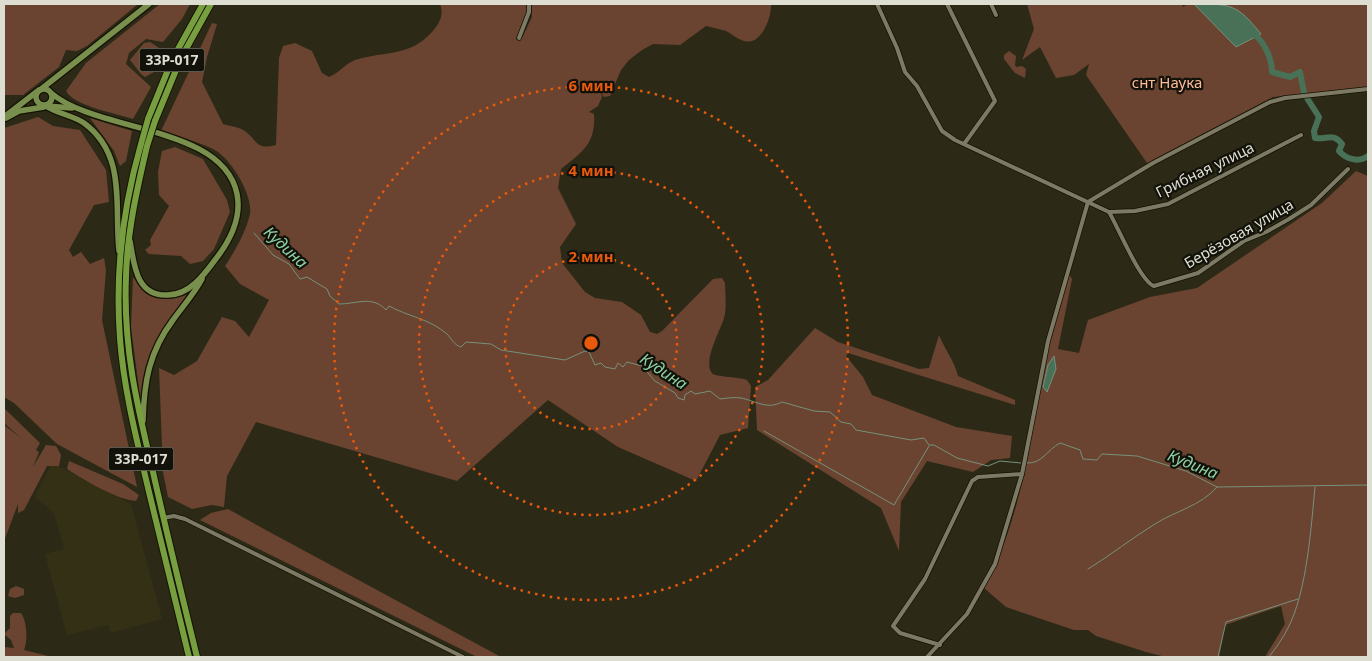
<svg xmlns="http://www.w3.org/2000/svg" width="1372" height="661" viewBox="0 0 1372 661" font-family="'Noto Sans',sans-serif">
<rect width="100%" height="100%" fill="#2c2a17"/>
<polygon fill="#343016" points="52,463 131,504 162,619 111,633 108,625 67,635 45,554 64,549 54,513 35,497"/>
<g fill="#6a4430">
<polygon points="4,4 138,4 87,46 77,51 66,50 59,67 23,95 4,95"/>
<path d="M160,4H190L182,19L163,42L146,39L129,53L126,64L151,87L133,119C115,113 74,106 66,91L86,63Z"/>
<path d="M440,4H526L528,9L517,37L522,38L532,17L531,4H771C772,17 761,46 744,41C737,39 732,34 726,31C720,29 713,28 706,26L680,45L653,44L642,50L629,60L621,70L610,96L604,97L601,93L602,97L598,106L589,112L594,114C596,144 582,152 561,169L558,188L576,224L560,247L562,263L585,292L595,298L622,302L641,315L650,332L657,334L662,331L713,279L722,278L725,283C725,293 727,308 724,318C721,329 701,364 713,374C718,377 739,377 747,380L751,386L748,428L720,435L696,481L618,447L548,400L457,481L256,422L227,476L224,507L212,505L192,509L168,497L163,472L159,368L174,375L197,361L222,317L235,321L249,337L269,300L240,284L225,266C235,251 246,232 250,214C253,194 230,157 213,149C197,141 178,137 161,131L212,23L217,24L207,57L202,82L223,124C229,126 241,127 246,132C259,142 255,150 276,145L279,58L283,46L295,43L312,51L322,73L329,77C339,73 345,64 355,60C384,51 410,57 432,32C440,23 444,15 440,4Z"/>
<polygon points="1027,4 1182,4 1183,7 1186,5 1184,4 1368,4 1368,87 1273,97 1147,163 1086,75 1089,64 1074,75 1056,78 1040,47 1022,60 1034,29"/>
<polygon points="150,42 162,50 154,72 145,77 141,74 130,60 144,43"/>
<polygon points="1009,51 1016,56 1015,65 1016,67 1022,66 1026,69 1025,78 1015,73 1004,59 1004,55"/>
<polygon points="38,117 53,126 80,130 106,170 109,202 94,205 69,250 73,257 81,252 90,264 104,258 106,270 102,320 137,487 57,444 14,403 4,397 4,128"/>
<polygon points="90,118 132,131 126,161 120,166 114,151"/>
<polygon points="175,147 203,159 227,200 230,212 214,249 203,261 190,264 181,256 149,254 145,250 151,245 150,240 169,206 159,195 158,172 162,151"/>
<path d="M1356,171L1368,176V657H1265L1285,624L1281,606L1225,625L1219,657H1166L1146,652L1096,636L1088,630H1074L1006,607L984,588C1027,508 1032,418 1052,332C1056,312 1063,293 1069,274L1072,279L1058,349L1079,353L1088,320L1150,297L1197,288L1322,203Z"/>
<path d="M133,277C146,297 162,304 186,295V298C160,331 142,361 141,404L131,327Z"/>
<path d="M815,328L838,342L919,369L929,368L939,335C945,350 954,360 958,376L1015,400V405L848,353L846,356L863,377L872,395L956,427L1012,436L1010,458L991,460L973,472L927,461L901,502L899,551L881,508L757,430L755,387L768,380Z"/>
<polygon points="4,408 40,443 36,450 39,452 33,467 46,445 56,446 61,455 59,466 47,466 24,510 18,513 18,504 4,541 4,425 21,438 4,423"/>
<path d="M69,461L123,484L139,495L136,501C117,500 84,480 67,469Z"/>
<polygon points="228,509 264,529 501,657 477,657 200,520 211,513"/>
<polygon points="16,586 24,589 24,595 15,598 8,596 10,589"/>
<path d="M13,613H21C27,621 28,642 24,650L52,657H4V647L14,648L11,640L4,634L10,628V616Z"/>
</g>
<g fill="#497157" stroke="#76917c">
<path d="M1194,4C1231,4 1237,4 1261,34L1236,47Z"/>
<polygon points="1054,356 1056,369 1047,392 1043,387 1048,365"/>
</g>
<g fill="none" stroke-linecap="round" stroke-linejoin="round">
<g stroke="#76917c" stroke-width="1">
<path d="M254,233L273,255L289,264L300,279L307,277L327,289L330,296L339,304C357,304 372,295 386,310L389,306C407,316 430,319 447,334C452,339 454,345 461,347L466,342L491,344L501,350L565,360L585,351L589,352L595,365L601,363L605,367L615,369L618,363L623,367L627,362L642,366L655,381L675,393L678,398L684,400L685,395L691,391L695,394L710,391L720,399C727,398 735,397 741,398C756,401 767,410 782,402L814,411L830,412L841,422L851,424L856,430L911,440L924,438L929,445H934L957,458L988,466L1000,461L1021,463"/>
<polyline points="764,431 894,505 929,446"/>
<path d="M1027,463C1042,464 1047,450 1060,443L1080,450L1083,459L1097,460L1102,454L1137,456L1186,471L1217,487L1368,485"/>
<path d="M1088,569C1111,555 1132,538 1155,524C1175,511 1201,506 1217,487"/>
<polyline points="1218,657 1226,622 1298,599"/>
<path d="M1269,657C1276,648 1283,638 1288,628C1307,591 1311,528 1315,487"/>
</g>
<g stroke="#497157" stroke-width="6">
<path d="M1252,33C1264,40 1272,59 1272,72L1290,77L1300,72L1304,93"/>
<path d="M1307,98L1319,117L1314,131L1315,138C1327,140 1333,132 1342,144L1339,151C1346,159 1359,163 1368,156"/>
</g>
<g stroke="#151202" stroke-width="5.5">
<g id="street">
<polyline points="877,4 897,48 905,72 917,86 942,131 955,140 1109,212 1135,211 1168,204 1301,135"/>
<polyline points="947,4 995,101 964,144"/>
<polyline points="991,4 996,15"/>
<polyline points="519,38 529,12 529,4"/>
<path d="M1109,212C1118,227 1140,281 1154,286L1198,273L1244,241L1266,232L1289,219L1311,205L1348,169"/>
<polyline points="163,518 174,516 185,519 463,657"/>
<polyline points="940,645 900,633 893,626 925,579 972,481 978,477 1022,474"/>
<polyline points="927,657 967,614 995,564 1022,474 1048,341 1088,202 1153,163 1270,102 1285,98 1368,89"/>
</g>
</g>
<g stroke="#151202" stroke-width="8">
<g id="primary">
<circle cx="44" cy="97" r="8"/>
<polyline points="40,90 149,4"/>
<path d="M51,93C98,133 223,125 237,194C242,219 230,241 215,260C204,275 189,295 168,295C136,297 134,264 130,241"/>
<path d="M46,106C58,114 72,115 84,123C127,155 114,205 119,251"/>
<polyline points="47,106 72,108"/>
<polyline points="4,117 39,90"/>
<polyline points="6,118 19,111 44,107"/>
<path d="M143,421C144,382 149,352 173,320C183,306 194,294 202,279"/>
</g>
</g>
<g stroke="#151202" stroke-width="8">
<g id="highway">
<polyline points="148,119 172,60 203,4"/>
<polyline points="155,121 181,58 211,4"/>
<path d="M141,144C123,207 115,273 120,339C124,391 137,441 149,492C162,547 176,602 189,657"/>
<path d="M147,146C137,189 127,233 126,277C123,347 137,405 153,472C167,534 182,596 197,657"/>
</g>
</g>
<use href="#street" stroke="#7c7964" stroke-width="4"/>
<use href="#primary" stroke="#798f4e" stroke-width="5.5"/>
<use href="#highway" stroke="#779e3f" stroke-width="6"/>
<g stroke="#151202" stroke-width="8" stroke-linecap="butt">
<g id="highway-bridge">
<polyline points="141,144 148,119"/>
<polyline points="147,146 155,121"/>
</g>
</g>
<use href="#highway-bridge" stroke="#779e3f" stroke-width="6"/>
</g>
<g fill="none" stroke="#e8590c" stroke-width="2.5" stroke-dasharray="2.5 5">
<circle cx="591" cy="343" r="86"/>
<circle cx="591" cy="343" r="172"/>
<circle cx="591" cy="343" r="257"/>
</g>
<g text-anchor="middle" stroke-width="4.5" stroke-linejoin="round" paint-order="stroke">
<g fill="#13120a" stroke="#a1a095" stroke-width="1">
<rect x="139.5" y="48.5" width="65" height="23" rx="4"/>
<rect x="108.5" y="447.5" width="65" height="23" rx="4"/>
</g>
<g font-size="14" font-weight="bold" fill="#deddd1">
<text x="172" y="65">33Р-017</text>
<text x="141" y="464">33Р-017</text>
</g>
<g font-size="15" fill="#fb9" stroke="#13120a">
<text x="1167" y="88">снт Наука</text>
</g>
<g font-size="15" fill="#deddd1" stroke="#13120a">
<text transform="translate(1205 170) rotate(-26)" y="5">Грибная улица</text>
<text transform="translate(1239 234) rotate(-30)" y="5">Берёзовая улица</text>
</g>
<g font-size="16" font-style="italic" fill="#8ed1a5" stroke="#13120a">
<text transform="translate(286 247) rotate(43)" y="6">Кудина</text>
<text transform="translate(664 371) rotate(33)" y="6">Кудина</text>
<text transform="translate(1193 464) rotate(22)" y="6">Кудина</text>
</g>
</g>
<circle cx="591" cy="343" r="8" fill="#e8590c" stroke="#13120a" stroke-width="2.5"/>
<g font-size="15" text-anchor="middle" font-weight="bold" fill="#e8590c" stroke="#13120a" stroke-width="4.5" stroke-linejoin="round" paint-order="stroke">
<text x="591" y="91">6 мин</text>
<text x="591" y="176">4 мин</text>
<text x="591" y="262">2 мин</text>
</g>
<rect width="1372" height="661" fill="none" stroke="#deddd1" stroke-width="10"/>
</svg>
